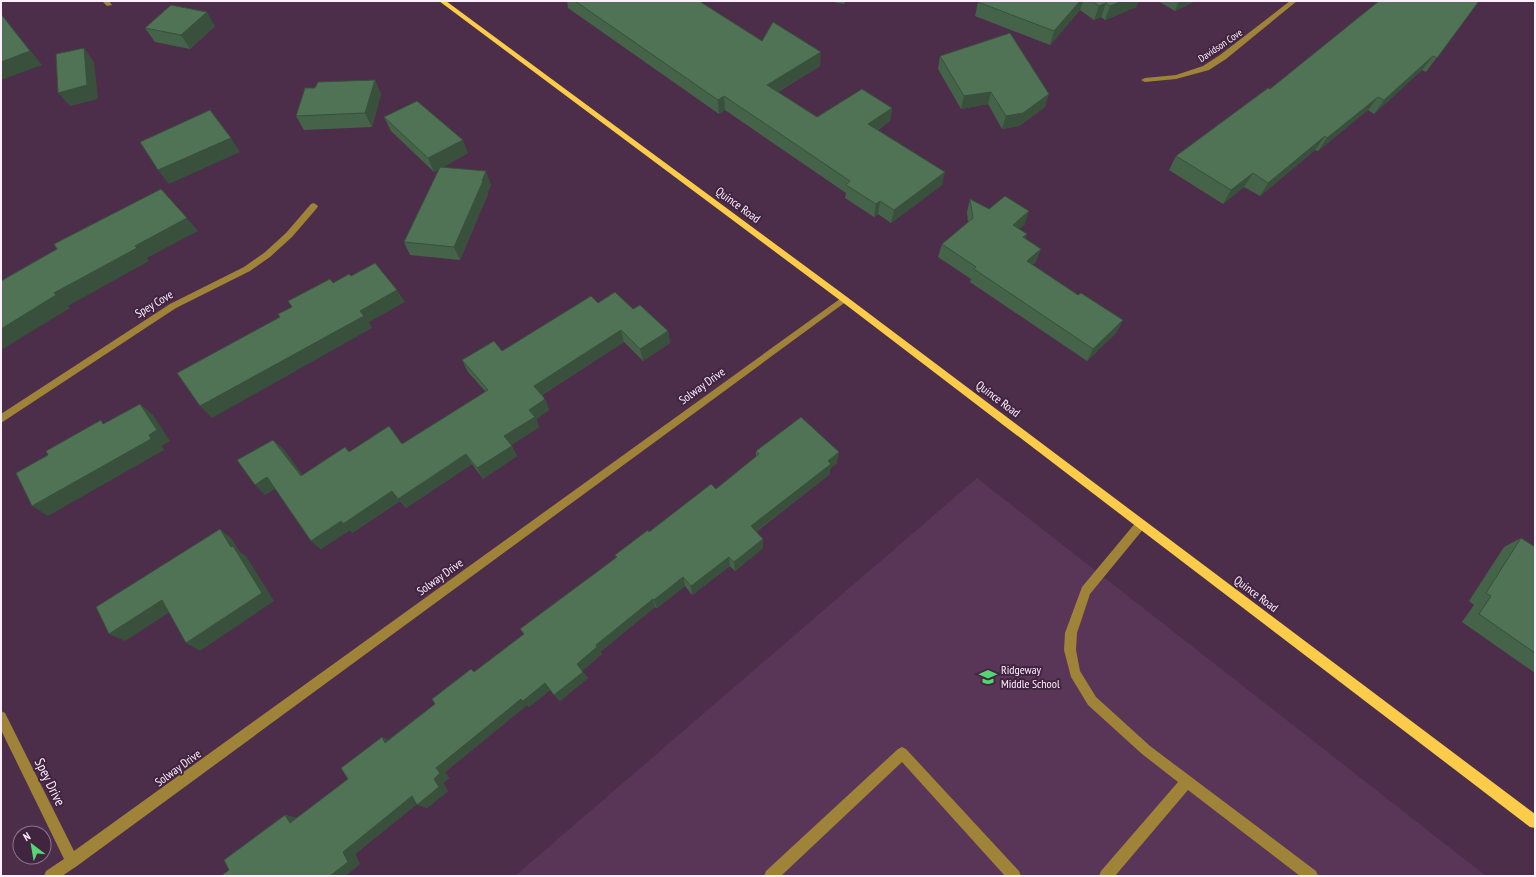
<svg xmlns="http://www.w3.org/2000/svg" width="1536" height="877" viewBox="0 0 1536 877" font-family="'PT Sans Narrow',sans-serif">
<rect width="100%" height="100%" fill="#4c2e4a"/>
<polygon fill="#593557" points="977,478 1486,876 515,876"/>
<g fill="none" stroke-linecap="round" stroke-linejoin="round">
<g fill="#9f8338" fill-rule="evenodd">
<polygon points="102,1 109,1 112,5 107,6"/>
<polygon points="1290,1 1297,1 1226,59 1209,70 1176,79 1145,82 1141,80 1145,78 1176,75 1203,66 1220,55"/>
<polygon points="314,203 318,206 317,208 292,237 270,257 250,271 176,308 1,423 1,414 170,304 244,267 264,253 286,233 311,204"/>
<polygon points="844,296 849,299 847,301 77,866 62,876 44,876 46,871 64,859 1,730 1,711 5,713 74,851"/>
<polygon points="1141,519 1145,521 1146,524 1145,527 1090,594 1077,633 1076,650 1080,671 1096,697 1150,746 1316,871 1318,876 1300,876 1188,790 1115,876 1099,876 1101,871 1178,782 1142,754 1088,705 1071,677 1064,650 1065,633 1082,587 1137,521"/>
<polygon points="902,747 906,749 1019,871 1021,876 1005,876 902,762 781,876 764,876 766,871 898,749"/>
</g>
<polygon fill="#fbcc4a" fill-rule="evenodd" points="439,1 446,1 847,297 1535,814 1535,828 1530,827 841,301"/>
</g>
<g fill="#456349">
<polygon points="567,1 699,1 762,41 820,66 778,92 817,117 892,108 890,121 878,130 942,185 891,223 878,214 874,217 845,198 846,193 725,110 719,114 568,8"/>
<polygon points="828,1 846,1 844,4"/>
<polygon points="980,1 1139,1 1136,7 1105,20 1101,17 1094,20 1080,10 1050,45 975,16 978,2"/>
<polygon points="1158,1 1195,1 1175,11"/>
<polygon points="1375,1 1479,1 1426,72 1422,70 1374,114 1368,110 1318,151 1315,150 1260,196 1244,187 1223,204 1169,170 1176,156 1270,89 1378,2"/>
<polygon points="215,26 190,49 155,42 145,28"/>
<polygon points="940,56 1045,107 1019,126 1002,129 988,104 961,109 938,69"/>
<polygon points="375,80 381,94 372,127 304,130 296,116 315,88"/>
<polygon points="384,117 468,153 443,167 491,185 487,193 488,194 460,260 410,255 404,242 439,169 434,172 391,131"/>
<polygon points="970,199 989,209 1025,224 1019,229 1027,234 1025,239 1036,262 1032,265 1078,295 1123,320 1116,333 1087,361 970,282 971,279 938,257 942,244 968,223 967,212"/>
<polygon points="598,303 633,309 668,331 670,343 643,361 624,342 542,395 545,399 549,410 536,419 539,427 511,445 517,456 483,479 472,464 406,508 400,501 352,533 350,530 321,549 311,541 275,488 265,495 273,440 284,450 302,475 349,451 402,444 486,392 468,372 462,360 502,351"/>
<polygon points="756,451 837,463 830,469 830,474 756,532 763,539 763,548 735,571 730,566 692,595 685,586 657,608 655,607 600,652 602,654 582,671 588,678 560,701 550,690 529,707 527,705 445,772 449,778 443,783 448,791 427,808 417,804 355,854 360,864 345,876 221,876 229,870 285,815 297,818 348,779 382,737 388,740 435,704 471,669 474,672 524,634 616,558 615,555 716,489 756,457"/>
<polygon points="1521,538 1535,547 1535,673 1462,622 1474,605 1469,601 1504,547"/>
</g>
<g fill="#38503c">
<polygon points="1080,1 1083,1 1080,10 1050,45 1054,31"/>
<polygon points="1122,1 1139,1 1136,7 1105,20 1110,6"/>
<polygon points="1179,1 1195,1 1175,11"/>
<polygon points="1106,3 1101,17 1094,20 1099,6"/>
<polygon points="207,12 215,26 190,49 181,35"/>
<polygon points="1,14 42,65 1,80"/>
<polygon points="84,48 94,62 98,99 70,106 58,93"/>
<polygon points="821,52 820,66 767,98 767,85"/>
<polygon points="1433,56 1422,70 1374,114 1384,100"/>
<polygon points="375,80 381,94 372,127 365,113"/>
<polygon points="991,92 988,104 961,109 964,96"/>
<polygon points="1049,94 1045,107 1019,126 1002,129 1006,116"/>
<polygon points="724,96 725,110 719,114 718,100"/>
<polygon points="1378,97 1368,110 1318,151 1327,138"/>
<polygon points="892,108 890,121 867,137 868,124"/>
<polygon points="1325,136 1315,150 1260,196 1268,183"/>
<polygon points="231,138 240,152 169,184 158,170"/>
<polygon points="463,140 468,153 434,172 428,158"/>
<polygon points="486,171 491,185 487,193 488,194 460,260 454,247"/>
<polygon points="945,172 942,185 891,223 894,210"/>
<polygon points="1253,173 1244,187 1223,204 1231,190"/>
<polygon points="880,201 878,214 874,217 876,204"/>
<polygon points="1029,211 1025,224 1009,238 1013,225"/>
<polygon points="187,218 198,231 147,258 149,261 68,306 70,308 1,350 1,329 54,293 135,246"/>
<polygon points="1027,234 1022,247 1023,237"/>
<polygon points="1041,249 1036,262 1022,273 1027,261"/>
<polygon points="397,290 405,302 369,322 372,328 212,418 200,406 360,311"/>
<polygon points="1123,320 1116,333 1087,361 1093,349"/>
<polygon points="621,330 624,342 538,397 534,386"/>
<polygon points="668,331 670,343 643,361 640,349"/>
<polygon points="545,399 549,410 536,419 539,427 509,447 504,436 529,410"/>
<polygon points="140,404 153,415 170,441 162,446 164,450 48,516 32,506 149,435"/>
<polygon points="273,440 284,450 311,486 301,476"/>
<polygon points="512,446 517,456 483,479 477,468"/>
<polygon points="839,452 837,463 830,469 830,474 751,535 751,526"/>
<polygon points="466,454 472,464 406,508 400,501 352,533 350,530 321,549 311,541 341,521 392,491"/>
<polygon points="267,477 278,487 265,495 255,485"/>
<polygon points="220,529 232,539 240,552 246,556 274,601 200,651 186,643 231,547"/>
<polygon points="763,539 763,548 735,571 734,562"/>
<polygon points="729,557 730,566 692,595 691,586"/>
<polygon points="683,577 685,586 657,608 654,600"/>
<polygon points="653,599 655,607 600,652 602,654 582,671 577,664 596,645"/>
<polygon points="162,600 176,608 125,641 109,634"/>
<polygon points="583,672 588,678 560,701 554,695"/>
<polygon points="545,683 550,690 529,707 527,705 445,772 449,778 443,783 448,791 427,808 417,805 434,779 436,768 521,699"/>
<polygon points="382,737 392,742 385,743"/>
<polygon points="412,796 422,800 355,854 360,864 345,876 330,876 343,852"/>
<polygon points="285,815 298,818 290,823"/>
</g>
<g fill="#507355" stroke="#38503c">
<polygon points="575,1 699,1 762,41 773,22 821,52 767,85 817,117 862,89 892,108 868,124 945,172 894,210 880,201 876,204 846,185 850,181 724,96 718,100"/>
<polygon points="980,1 1080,1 1054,31 978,2"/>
<polygon points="1092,1 1122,1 1110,6 1106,3 1099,6"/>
<polygon points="1379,1 1479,1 1437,58 1433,56 1384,100 1378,97 1327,138 1325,136 1268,183 1253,173 1231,190 1176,156 1268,88 1270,89"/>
<polygon points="171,5 207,12 181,35 145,28"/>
<polygon points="1,14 30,51 1,62"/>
<polygon points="1010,33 1049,94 1023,113 1006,116 991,92 964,96 940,56"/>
<polygon points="84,48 87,85 58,93 56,54"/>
<polygon points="375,80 365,113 296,116 305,88 315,88 318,82"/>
<polygon points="417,101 463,140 428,158 384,117"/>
<polygon points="210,110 231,138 158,170 140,142"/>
<polygon points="440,167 486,171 482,181 483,181 454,247 404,242"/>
<polygon points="161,189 187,218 135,246 137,248 54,293 56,295 1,329 1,281 57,249 54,244"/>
<polygon points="1005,196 1029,211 1013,225 1027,234 1023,237 1041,249 1027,261 1078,295 1081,293 1123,320 1093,349 974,269 976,267 942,244 973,218 970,199 989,209"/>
<polygon points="375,263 397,290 360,311 364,316 200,406 177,373 280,317 278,314 292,307 288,301 330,279 333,283 349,274 351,276"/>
<polygon points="615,292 633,309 640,305 668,331 640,349 621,330 534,386 545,399 529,410 535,417 504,436 512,446 477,468 466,454 398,499 392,491 343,524 341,521 311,541 267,477 255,485 237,460 273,440 301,476 345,447 349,452 389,426 402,444 488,390 462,360 494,341 502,351 591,296 598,303"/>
<polygon points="140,404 157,430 149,435 151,439 32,506 16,473 48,455 46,451 101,420 103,424"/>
<polygon points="801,417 839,452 828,461 831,464 751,526 763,539 734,562 729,557 691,586 683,577 654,600 653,599 596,645 597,647 577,664 583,672 554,695 545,683 523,701 521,699 436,768 440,773 434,779 439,787 417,805 412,796 343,852 348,862 330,876 221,876 229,870 224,860 285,815 290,823 348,779 341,768 382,737 385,743 435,704 432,699 471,669 474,672 524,634 520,629 617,557 615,555 648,530 649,532 711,484 716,489 759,454 756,451"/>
<polygon points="220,529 231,547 233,546 262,593 186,643 162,600 109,634 96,607"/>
<polygon points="1521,538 1535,547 1535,653 1479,614 1491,596 1486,593"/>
</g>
<defs>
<g id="school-bare" transform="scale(1.38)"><path d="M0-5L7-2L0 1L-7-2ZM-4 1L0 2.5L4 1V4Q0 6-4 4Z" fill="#53d673" stroke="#412440" stroke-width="2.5" paint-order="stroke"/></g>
</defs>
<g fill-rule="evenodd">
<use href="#school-bare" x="988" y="677"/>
</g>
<g text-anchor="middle" stroke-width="4" stroke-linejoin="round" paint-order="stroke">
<g font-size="10" fill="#ffeffe" stroke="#412440">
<text transform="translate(1220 45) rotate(-34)" y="4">Davidson Cove</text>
</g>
<g font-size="12" fill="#ffeffe" stroke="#412440">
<text transform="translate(738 205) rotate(36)" y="4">Quince Road</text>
<text transform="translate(154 304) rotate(-31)" y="4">Spey Cove</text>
<text transform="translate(702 386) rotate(-36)" y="4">Solway Drive</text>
<text transform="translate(998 399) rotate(37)" y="4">Quince Road</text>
<text transform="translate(440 577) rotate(-36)" y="4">Solway Drive</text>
<text transform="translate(1256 594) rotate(37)" y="4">Quince Road</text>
<text transform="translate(178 768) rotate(-36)" y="4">Solway Drive</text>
</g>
<g font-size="12" fill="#ffeffe" stroke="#412440" text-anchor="start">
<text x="1001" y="674">Ridgeway<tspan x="1001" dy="14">Middle School</tspan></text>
</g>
<g font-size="14" fill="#ffeffe" stroke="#412440">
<text transform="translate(50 782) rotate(64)" y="5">Spey Drive</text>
</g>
</g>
<rect width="1536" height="877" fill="none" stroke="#ffeffe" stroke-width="4"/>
<g transform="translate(32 845) rotate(329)"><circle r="19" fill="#412440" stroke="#8d758c"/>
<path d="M0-3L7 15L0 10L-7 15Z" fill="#53d673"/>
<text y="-6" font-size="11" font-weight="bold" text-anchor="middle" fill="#ffeffe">N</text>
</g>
</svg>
